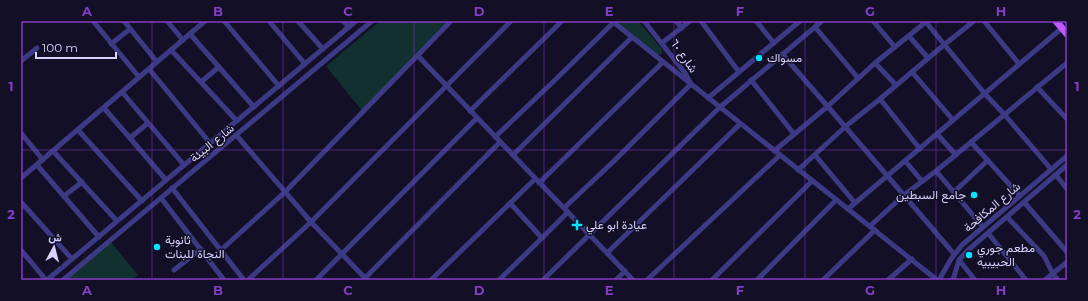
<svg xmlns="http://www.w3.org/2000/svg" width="1088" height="301" viewBox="0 0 1088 301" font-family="Montserrat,Vazirmatn,sans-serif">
<rect width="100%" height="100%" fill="#130f26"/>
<g fill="#12302f">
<polygon points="380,21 451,21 363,112 326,66"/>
<polygon points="616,21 638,21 662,49 662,54 658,55"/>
<polygon points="110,241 138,275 132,280 63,280"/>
</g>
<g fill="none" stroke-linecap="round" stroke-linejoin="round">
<g stroke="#3d3a85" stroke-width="5">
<polyline points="93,21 139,77"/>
<polyline points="124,21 157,62"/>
<polyline points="167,21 183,40"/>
<polyline points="224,21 279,86"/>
<polyline points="269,21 305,64"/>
<polyline points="298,21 323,49"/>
<polyline points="343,21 349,27"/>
<polyline points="612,21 937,280"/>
<polyline points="676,21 682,28"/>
<polyline points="701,21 739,72"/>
<polyline points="756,21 774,43"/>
<polyline points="873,21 895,47"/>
<polyline points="925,21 985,94 1004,114 1051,169"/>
<polyline points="984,21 1019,64"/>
<polyline points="815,27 858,78"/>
<polyline points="190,34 254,107"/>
<polyline points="909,36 928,58"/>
<polyline points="662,43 690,21"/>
<polyline points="111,44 130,29"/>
<polyline points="171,50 237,121"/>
<path d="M782,54C840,120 897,187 954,254"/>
<polyline points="418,56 633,280"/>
<polyline points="21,61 37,48"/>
<polyline points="875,63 896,85"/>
<polyline points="149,69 210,143"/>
<polyline points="912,72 953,120"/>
<polyline points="751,80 794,134"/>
<polyline points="201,82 219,67"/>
<polyline points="1037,87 1067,119"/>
<polyline points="122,92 184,165"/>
<polyline points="708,98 800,21"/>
<polyline points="880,99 920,149"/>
<polyline points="104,108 166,180"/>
<polyline points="470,111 562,21"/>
<polyline points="78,130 142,201"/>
<polyline points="21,133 43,160"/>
<polyline points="937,134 956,155"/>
<polyline points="237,136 311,222 367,280"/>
<polyline points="495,137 555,80 614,22"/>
<polyline points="130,138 148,123"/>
<polyline points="971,142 1020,196"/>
<polyline points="53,151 117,221"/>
<polyline points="774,151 828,106 875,63 927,21"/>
<polyline points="513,155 632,37"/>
<polyline points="815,155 855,203"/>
<polyline points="905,161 922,181"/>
<polyline points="37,165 99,237"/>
<polyline points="798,170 846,126 880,99 945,44 974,21"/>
<polyline points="936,171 983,227"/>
<polyline points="1056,175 1067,189"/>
<polyline points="21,178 205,21"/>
<polyline points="539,183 663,62"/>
<polyline points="172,188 244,280"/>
<polyline points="954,192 988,160"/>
<polyline points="64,196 82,182"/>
<polyline points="161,198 224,280"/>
<polyline points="21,202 72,259"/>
<polyline points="1024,202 1067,252"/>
<polyline points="510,203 542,238"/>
<polyline points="564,208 614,161 691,84 685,73 644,21"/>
<polyline points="848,209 1062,28"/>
<polyline points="1007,217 1044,256 1053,274 1058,280"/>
<polyline points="870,226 904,195 936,171 1067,63"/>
<polyline points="988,233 1026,280"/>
<polyline points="21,250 46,280"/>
<polyline points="221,250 285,192 451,21"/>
<polyline points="607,253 740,124"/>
<polyline points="959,260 975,280"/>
<polyline points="174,270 201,249"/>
<polyline points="364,279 500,142"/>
<polyline points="47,280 356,21"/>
<polyline points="63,280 372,21"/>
<polyline points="248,280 311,222 511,21"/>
<polyline points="316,280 477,118"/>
<polyline points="431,280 535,179"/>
<polyline points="499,280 539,241 568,212"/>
<polyline points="543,280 719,108 822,21"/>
<polyline points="616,280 625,271"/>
<polyline points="647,280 780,155"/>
<polyline points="712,280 812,181"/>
<polyline points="757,280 836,200"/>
<polyline points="823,280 875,230"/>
<polyline points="888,280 912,259"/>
<polyline points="939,280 951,259 962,245 1067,156"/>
<polyline points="953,280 959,260 967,251 1067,165"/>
<polyline points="1045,280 1067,262"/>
</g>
<polyline stroke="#c25bff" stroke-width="7" points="1056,21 1067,34"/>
</g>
<path fill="none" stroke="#843dc5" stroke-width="1" stroke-opacity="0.55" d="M152,21V280M283,21V280M414,21V280M544,21V280M674,21V280M805,21V280M936,21V280M21,150H1067"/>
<g fill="#00e5ff" stroke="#130f26" stroke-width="1.5">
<circle cx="759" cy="58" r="4"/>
<circle cx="974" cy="195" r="4"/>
<path d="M575 219h4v4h4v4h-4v4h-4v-4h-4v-4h4z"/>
<circle cx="157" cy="247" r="4"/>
<circle cx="969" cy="255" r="4"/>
</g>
<g text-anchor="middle" stroke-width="3" stroke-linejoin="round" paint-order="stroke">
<g font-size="12" fill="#d9d4ff" stroke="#130f26">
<text transform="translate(684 56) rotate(55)" y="4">شارع ٦٠</text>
<text transform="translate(212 143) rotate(-39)" y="4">شارع البيئة</text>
<text transform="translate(992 207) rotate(-40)" y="4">شارع المكافحة</text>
</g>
<g font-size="12" fill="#d9d4ff" stroke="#130f26" text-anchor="start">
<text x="767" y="62">مسواك</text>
<text x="966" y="199" text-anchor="end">جامع السبطين</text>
<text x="586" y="229">عيادة ابو علي</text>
<text x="165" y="244">ثانوية<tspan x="165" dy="14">النجاة للبنات</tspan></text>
<text x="977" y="252">مطعم جوري<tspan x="977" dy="14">الحبيبيه</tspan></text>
</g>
</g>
<rect width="1088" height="301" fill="none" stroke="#130f26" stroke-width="44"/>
<g transform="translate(54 247) rotate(7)" stroke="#130f26" stroke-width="3" paint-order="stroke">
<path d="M0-3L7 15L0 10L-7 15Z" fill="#d9d4ff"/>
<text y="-6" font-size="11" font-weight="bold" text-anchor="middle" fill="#d9d4ff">ش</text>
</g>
<path d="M36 52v6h80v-6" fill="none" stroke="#d9d4ff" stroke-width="2"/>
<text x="42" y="52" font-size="12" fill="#d9d4ff" stroke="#130f26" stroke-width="3" paint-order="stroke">100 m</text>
<rect x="22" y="22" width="1044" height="257" fill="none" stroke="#843dc5" stroke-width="1.5"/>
<g font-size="13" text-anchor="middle" font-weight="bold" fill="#843dc5">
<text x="87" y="16">A</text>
<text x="218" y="16">B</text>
<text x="348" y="16">C</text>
<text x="479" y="16">D</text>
<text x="609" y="16">E</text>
<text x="740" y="16">F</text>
<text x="870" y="16">G</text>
<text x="1001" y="16">H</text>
<text x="11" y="91">1</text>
<text x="1077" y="91">1</text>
<text x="11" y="219">2</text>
<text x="1077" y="219">2</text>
<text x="87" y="295">A</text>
<text x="218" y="295">B</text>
<text x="348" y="295">C</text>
<text x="479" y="295">D</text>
<text x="609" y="295">E</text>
<text x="740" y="295">F</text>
<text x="870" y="295">G</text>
<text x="1001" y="295">H</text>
</g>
</svg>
